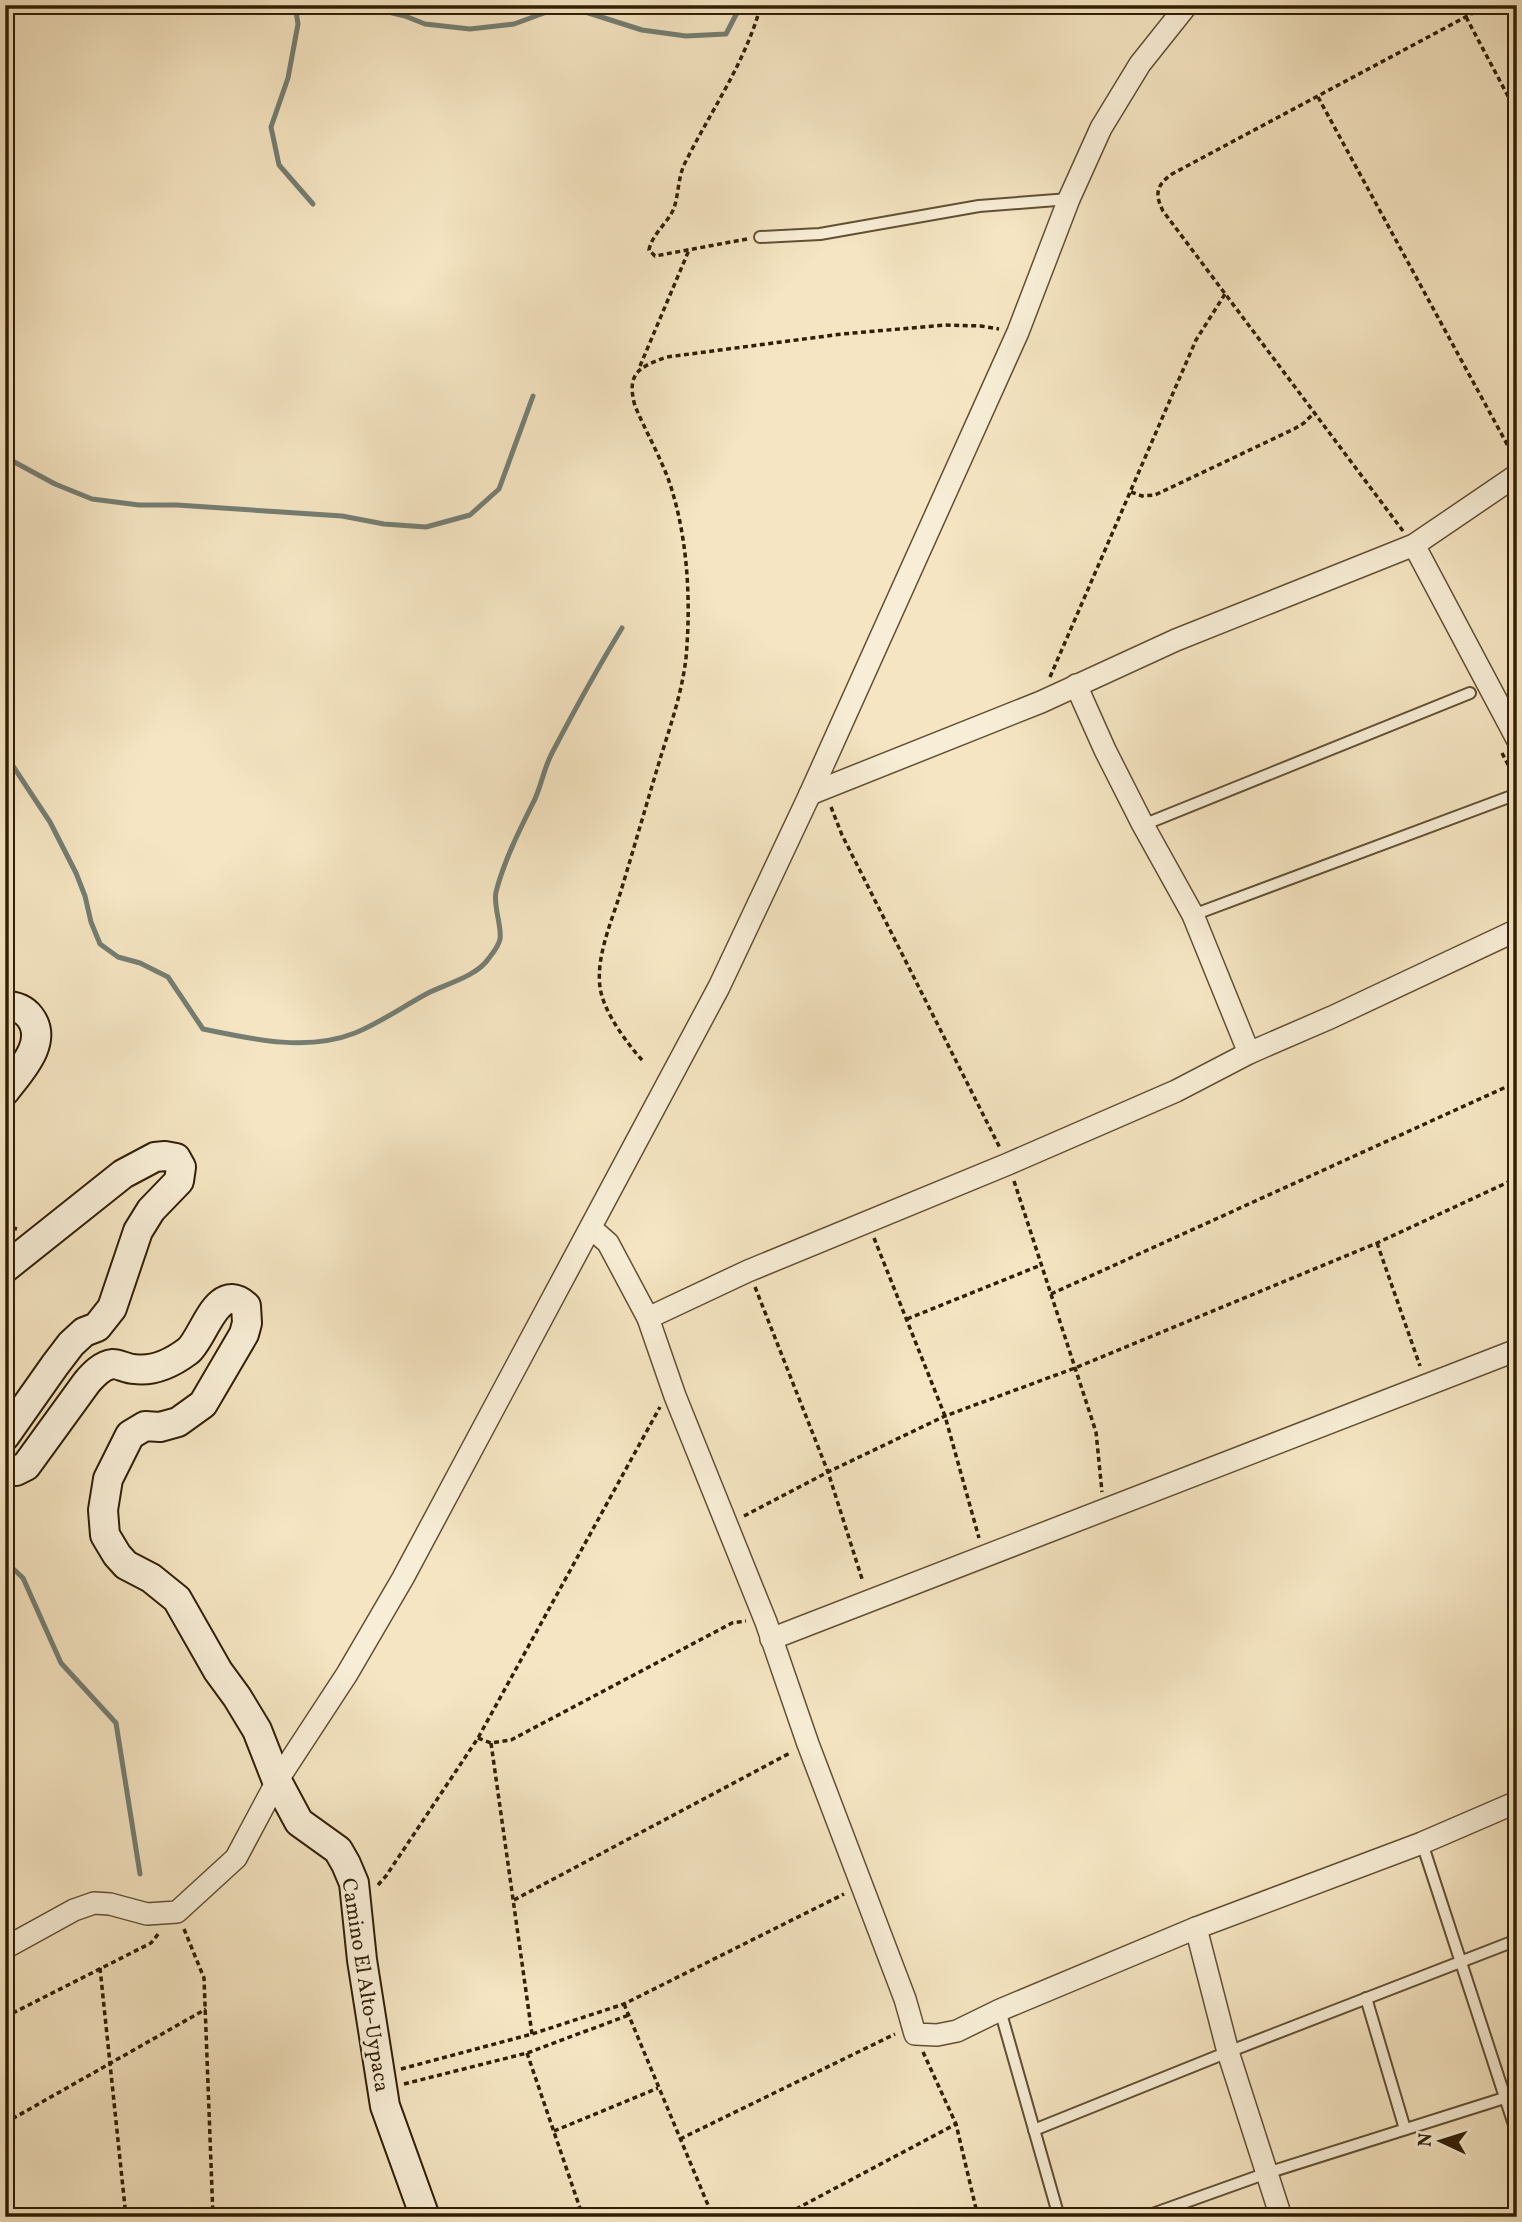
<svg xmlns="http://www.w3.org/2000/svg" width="1522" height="2222" viewBox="0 0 1522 2222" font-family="Vollkorn,serif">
<rect width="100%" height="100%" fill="#f5e5c2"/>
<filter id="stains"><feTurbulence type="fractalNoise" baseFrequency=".00286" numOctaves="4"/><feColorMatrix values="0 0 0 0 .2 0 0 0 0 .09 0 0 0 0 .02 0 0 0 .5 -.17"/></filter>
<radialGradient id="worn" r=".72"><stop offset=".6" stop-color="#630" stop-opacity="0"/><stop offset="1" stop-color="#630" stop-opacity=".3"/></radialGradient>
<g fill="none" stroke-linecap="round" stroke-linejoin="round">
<g stroke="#747e73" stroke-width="5">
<polyline points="295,5 298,24 288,78 271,127 279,165 313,204"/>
<polyline points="338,5 344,8 384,11 405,16 425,24 470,29 514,24 555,9 576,9 642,30 686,36 726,34 741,5"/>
<polyline points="5,457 55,484 92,499 139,505 177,505 342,516 384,524 426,527 470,515 499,489 533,396"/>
<path d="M5,747L7,757L50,822L76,873L85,896L91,922L100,944L118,957L140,963L168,977L203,1029C251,1039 307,1052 355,1033C382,1022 405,1005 430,992C449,983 477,976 489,958C493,953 499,945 500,939C502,926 493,906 496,892C504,861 519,831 533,803C541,788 543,770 552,753C574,711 597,669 622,628"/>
<polyline points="5,1561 23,1578 61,1663 116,1723 140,1874"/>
</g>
<g stroke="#625034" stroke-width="14">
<g id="lane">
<polyline points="760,237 820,234 979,206 1069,199"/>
<polyline points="1143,825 1470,693"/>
<polyline points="1193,915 1517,794"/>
<polyline points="1422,1843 1517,2134"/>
<polyline points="1366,1998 1405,2129"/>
<polyline points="1000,2010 1059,2217"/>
<polyline points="1034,2130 1228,2052 1517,1940"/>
<polyline points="1144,2217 1267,2173 1517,2094"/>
</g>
</g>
<g stroke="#625034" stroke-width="24">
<g id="street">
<polyline points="1414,545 1517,739"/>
<polyline points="1076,685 1105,750 1143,825 1193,915 1249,1053"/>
<polyline points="810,794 1041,702 1176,640 1414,545 1517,475"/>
<polyline points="591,1228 608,1243 648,1318 748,1271 1008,1164 1176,1091 1249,1053 1332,1017 1517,930"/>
<polyline points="648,1318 675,1396 766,1622 808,1744 905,1999 915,2034 937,2035 957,2031 1000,2010 1196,1928 1422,1843 1517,1802"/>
<polyline points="771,1639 1517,1350"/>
<polyline points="1196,1928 1228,2052 1281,2217"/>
<polyline points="5,1948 74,1910 94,1903 110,1904 147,1914 177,1912 236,1858 277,1781 347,1674 403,1578 719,987 810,794 1018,332 1069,199 1101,128 1140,64 1187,5"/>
</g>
</g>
<g stroke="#311f05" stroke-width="32">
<g id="secondary">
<path d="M5,1006C15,1006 24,1009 30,1017C49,1042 20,1071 5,1091"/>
<polyline points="5,1268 123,1174 155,1157 165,1156 176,1158 181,1167 179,1181 151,1210 138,1231 112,1308 97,1327 84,1332 71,1344 55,1365 5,1436"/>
<path d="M5,1468L16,1471L26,1466L87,1382C93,1375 102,1365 113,1364C119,1364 127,1369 134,1369C154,1372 172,1363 188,1351C204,1338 217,1279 246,1306L247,1323L244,1334L203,1404L178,1422L160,1427L145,1426L130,1435L108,1479L103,1510L105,1535L117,1555L126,1565L151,1578L177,1599L218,1671L237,1697L257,1730L277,1781L299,1822L338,1850L346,1864L354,1883L362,1960L385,2106L425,2217"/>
</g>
</g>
<g stroke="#311f05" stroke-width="3.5" stroke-dasharray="5 3.5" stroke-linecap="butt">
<polyline points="1466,17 1517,113"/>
<polyline points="1318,97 1514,457"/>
<path d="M747,239L655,256L649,250C652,234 668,223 674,208C679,193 678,175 686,161C712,109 745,63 761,5"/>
<polyline points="640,366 689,250"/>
<polyline points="1131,492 1142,496 1155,495 1294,429 1304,423 1315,412"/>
<path d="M1403,531L1163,211C1154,193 1157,185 1172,174L1488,5"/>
<polyline points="1050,677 1196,340 1225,294"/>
<polyline points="1502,753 1516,780"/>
<polyline points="831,807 842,835 1000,1148"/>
<path d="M642,1060C626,1042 603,1011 600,987C596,957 611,923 620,894C634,848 647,802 661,756C671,724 682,692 686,658C691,601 688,539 670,484C661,458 646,432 635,406C626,373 639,367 667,357L842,334L945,325L981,326L999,329"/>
<polyline points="1014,1181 1096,1432 1102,1492"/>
<polyline points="5,1226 17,1229"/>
<polyline points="874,1238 945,1416 979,1538"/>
<polyline points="1377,1243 1420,1366"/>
<polyline points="755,1287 828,1472 863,1582"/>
<polyline points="1051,1294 1517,1082"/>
<polyline points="907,1319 1041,1265"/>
<polyline points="744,1516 828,1472 945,1416 1075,1368 1377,1243 1517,1178"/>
<polyline points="478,1738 491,1743 511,1740 732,1623 746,1621"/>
<polyline points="491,1743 532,2034"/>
<polyline points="378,1885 386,1876 478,1738 660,1407"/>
<polyline points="514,1900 790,1753"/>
<polyline points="184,1929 204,1978 213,2217"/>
<polyline points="100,1968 126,2217"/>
<polyline points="624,2004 713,2217"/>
<polyline points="5,2017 151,1943 159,1933"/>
<polyline points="923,2052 956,2124 978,2217"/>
<polyline points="527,2053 583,2217"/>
<polyline points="401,2069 532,2034 624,2004 844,1894"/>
<polyline points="404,2084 527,2053 629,2015"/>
<polyline points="5,2123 206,2009"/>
<polyline points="554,2131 658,2088"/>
<polyline points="680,2139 895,2034"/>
<polyline points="781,2217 956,2124"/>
</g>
<use href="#lane" stroke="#f8eed7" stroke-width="10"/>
<use href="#street" stroke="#f8eed7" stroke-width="21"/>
<use href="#secondary" stroke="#f8eed7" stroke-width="28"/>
</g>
<g text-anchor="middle" stroke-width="5" stroke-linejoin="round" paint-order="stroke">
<g font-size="21" fill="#311f05" stroke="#f8eed7">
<text transform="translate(366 1985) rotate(81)" y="7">Camino El Alto-Uypaca</text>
</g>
</g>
<rect width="1522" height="2222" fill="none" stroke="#f5e5c2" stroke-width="28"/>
<rect x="7" y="7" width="1508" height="2208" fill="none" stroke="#311f05" stroke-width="3.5"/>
<rect x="14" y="14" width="1494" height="2194" fill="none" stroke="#311f05" stroke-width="2"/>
<g transform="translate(1441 2141) rotate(274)" stroke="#f8eed7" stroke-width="5" paint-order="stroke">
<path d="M0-5L12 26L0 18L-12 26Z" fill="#311f05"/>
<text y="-10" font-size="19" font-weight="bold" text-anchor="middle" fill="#311f05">N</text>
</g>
<rect width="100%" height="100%" filter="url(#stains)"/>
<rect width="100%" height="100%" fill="url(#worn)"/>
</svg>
